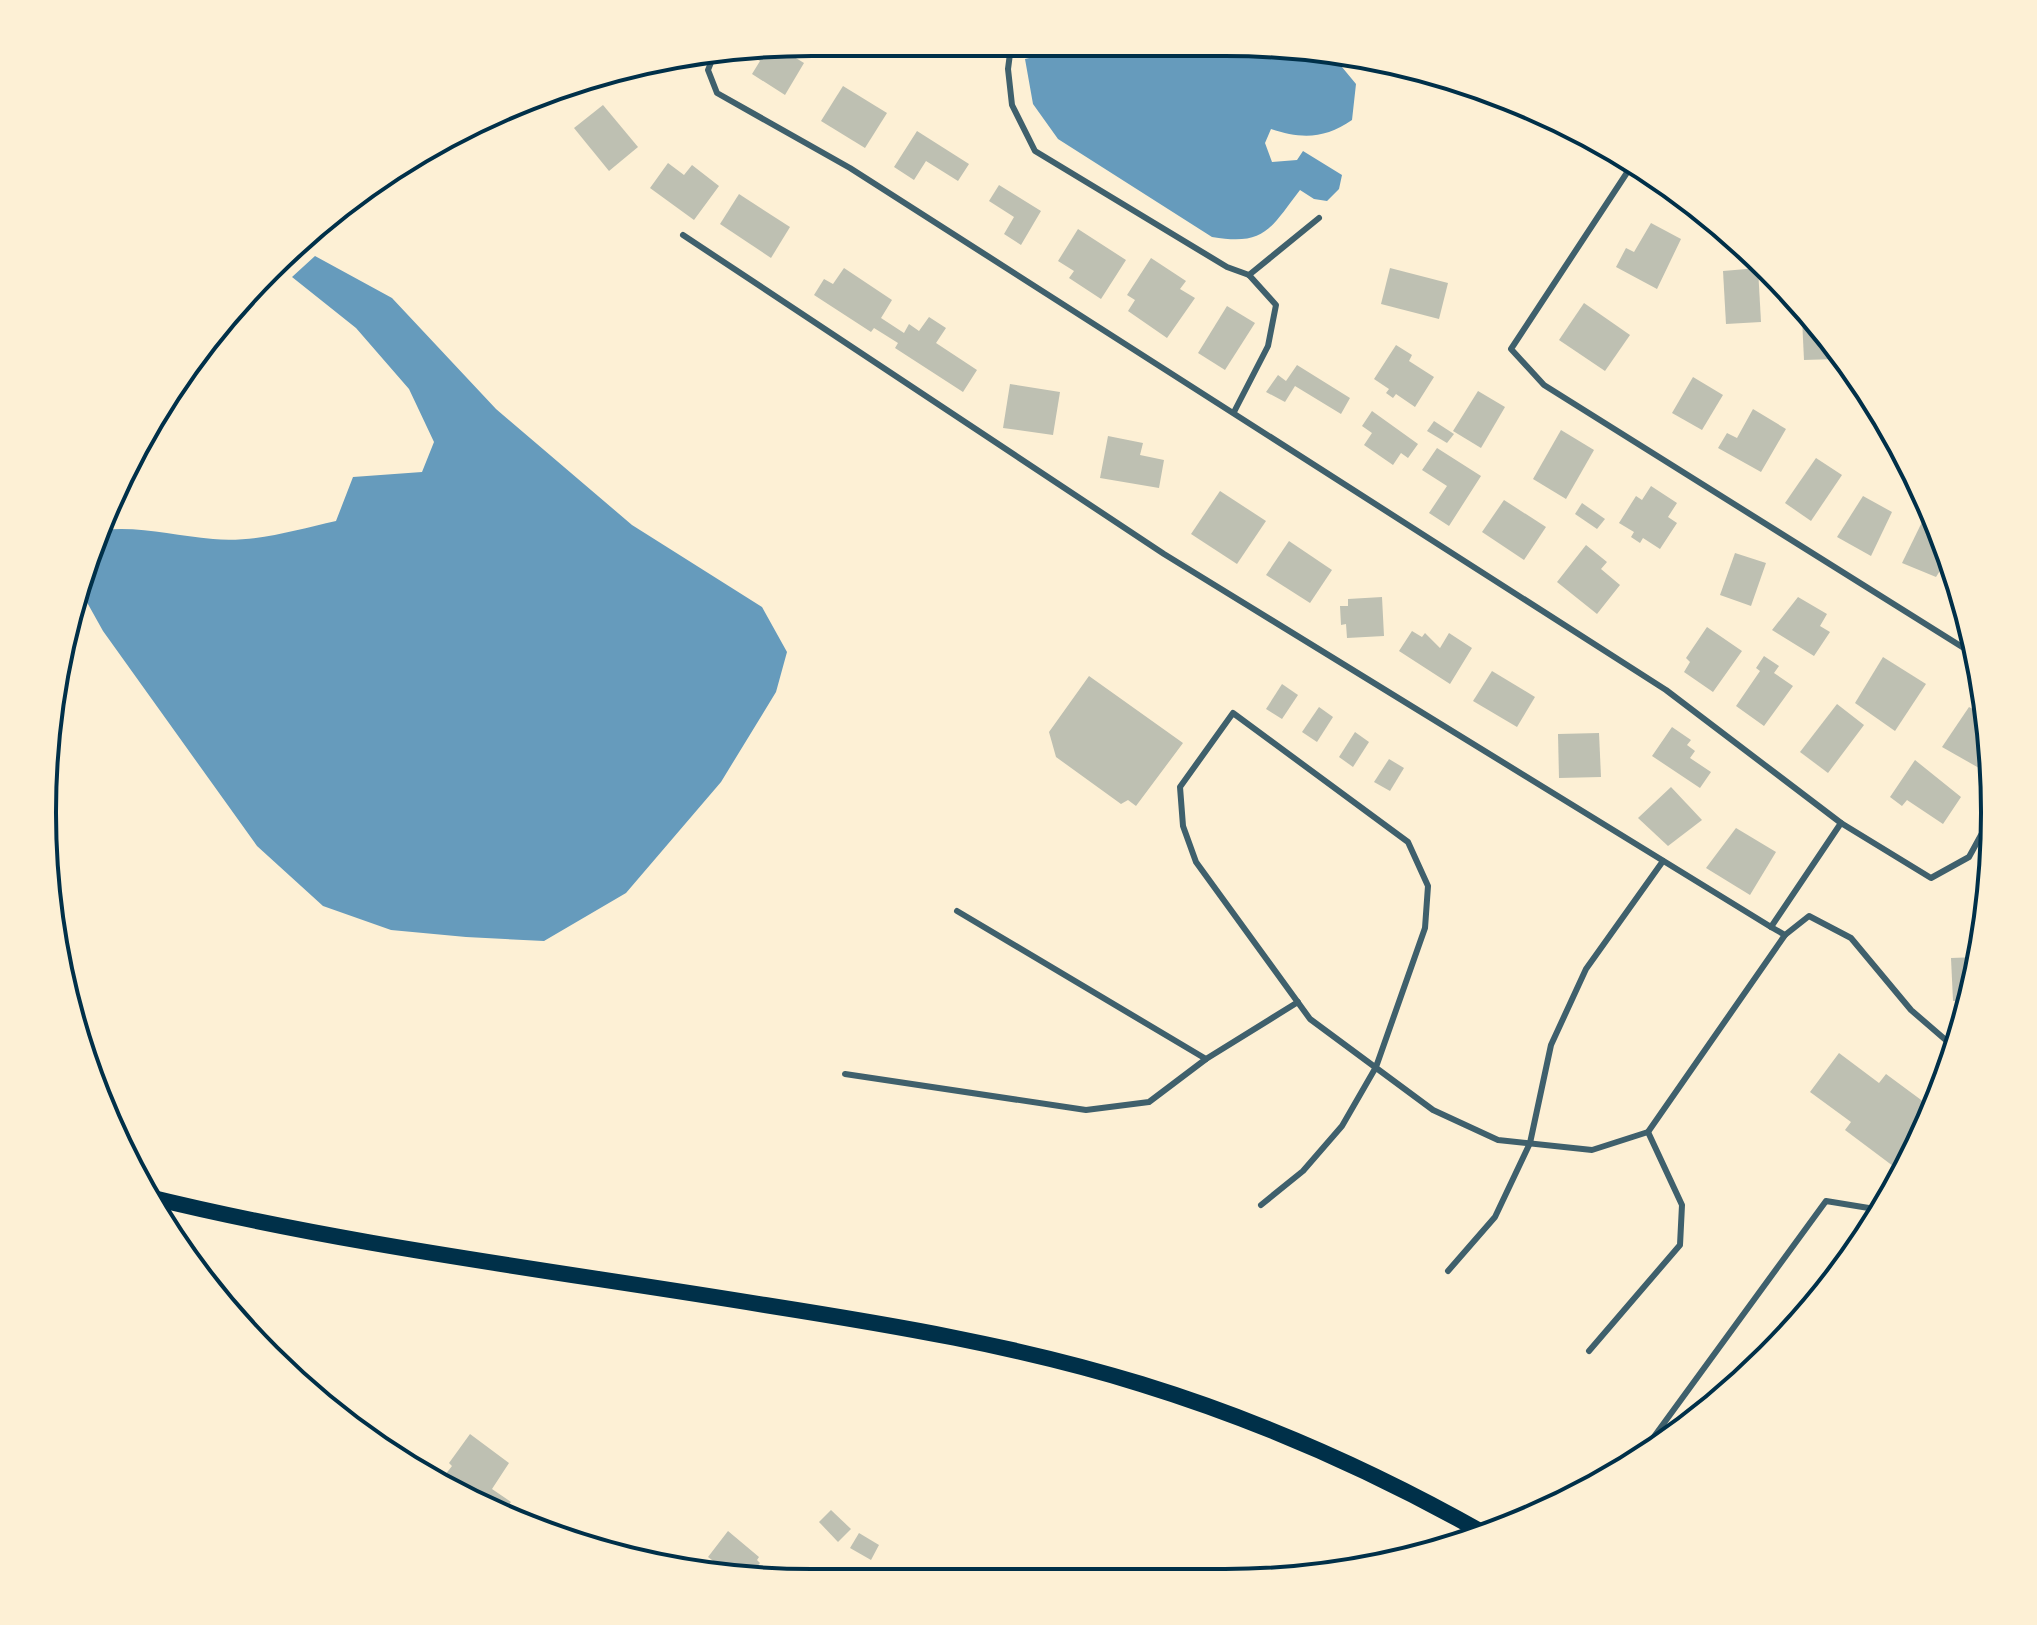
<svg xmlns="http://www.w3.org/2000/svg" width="2037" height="1625" viewBox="0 0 2037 1625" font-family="'Titillium Web',sans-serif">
<rect width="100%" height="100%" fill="#fdf0d5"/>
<g fill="#669bbc">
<path d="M1051,43L1274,44L1332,55L1356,84L1352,120C1325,139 1301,139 1271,129L1265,143L1272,162L1297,160L1303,151L1342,175L1339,189L1327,201L1314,199L1300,190C1270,229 1265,246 1212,237L1058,139L1033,104L1025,59L1050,53Z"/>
<path d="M315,256L392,298L496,409L632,525L762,607L787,652L776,692L721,782L626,893L544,941L466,937L391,930L323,906L257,846L103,631L79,588L103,530C141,526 175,536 213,539C254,543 296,530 336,521L353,477L422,472L434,442L409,389L356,328L292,277Z"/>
</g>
<g fill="#bec0b2">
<polygon points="772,47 778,47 804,63 785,95 752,74 760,61 744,51"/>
<polygon points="843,86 887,113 865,148 821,121"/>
<polygon points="603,105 638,147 609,171 574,128"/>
<polygon points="917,131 969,164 958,181 926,161 914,180 894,167"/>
<polygon points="668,163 684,175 692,165 719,186 694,220 650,188"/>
<polygon points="999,185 1041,211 1021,245 1004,234 1014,217 989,201"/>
<polygon points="739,194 790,227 771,258 720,224"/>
<polygon points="1651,223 1681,239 1657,289 1616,267 1626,248 1634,252"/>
<polygon points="1078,229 1126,260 1101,299 1069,278 1074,271 1058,261"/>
<polygon points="1151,258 1186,281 1180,289 1195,298 1167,338 1128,311 1135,300 1127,295"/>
<polygon points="844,268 892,300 881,318 904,333 909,324 919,331 929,317 946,328 936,343 977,370 963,392 895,348 898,343 874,328 871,332 814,295 824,279 833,284"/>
<polygon points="1390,268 1448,283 1439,319 1381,304"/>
<polygon points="1758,268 1761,322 1726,324 1723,271"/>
<polygon points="1584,303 1630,335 1605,371 1559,340"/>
<polygon points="1227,306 1255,323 1225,370 1198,353"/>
<polygon points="1802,318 1836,359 1804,360"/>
<polygon points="1396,345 1412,355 1409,361 1434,377 1415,407 1396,394 1393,398 1386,393 1389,389 1374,379"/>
<polygon points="1297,365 1350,398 1341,414 1295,386 1285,402 1266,392 1278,375 1286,381"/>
<polygon points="1693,377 1723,395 1702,430 1672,413"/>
<polygon points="1010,384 1060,392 1053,435 1003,428"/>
<polygon points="1478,391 1505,407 1481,448 1453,431"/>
<polygon points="1753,409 1786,429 1761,472 1718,448 1727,433 1737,438"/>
<polygon points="1372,411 1418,444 1408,458 1401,453 1393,465 1364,445 1372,433 1362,426"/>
<polygon points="1434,421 1454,434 1447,443 1427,431"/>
<polygon points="1561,430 1594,450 1566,499 1533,479"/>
<polygon points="1108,436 1143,443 1140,455 1164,460 1159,488 1100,478"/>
<polygon points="1437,448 1481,476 1449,526 1429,513 1447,486 1422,470"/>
<polygon points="1816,458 1842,475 1811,521 1785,503"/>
<polygon points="1651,486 1677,503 1668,517 1677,523 1660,549 1643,538 1640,543 1631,537 1634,532 1619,523 1636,496 1642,500"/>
<polygon points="1220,491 1266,521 1237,564 1191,534"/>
<polygon points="1863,496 1892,512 1871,556 1837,537"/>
<polygon points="1504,500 1546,527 1524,560 1482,532"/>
<polygon points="1582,503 1605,519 1597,529 1575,514"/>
<polygon points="1923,520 1937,527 1950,555 1936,577 1902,563"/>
<polygon points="1289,541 1332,570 1310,603 1266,575"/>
<polygon points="1586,545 1607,562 1601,569 1620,585 1597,614 1557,582"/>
<polygon points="1735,553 1766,563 1751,606 1720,595"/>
<polygon points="1382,597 1384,636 1347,638 1346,624 1341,625 1340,606 1348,606 1348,599"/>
<polygon points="1798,597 1827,614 1820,626 1830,632 1814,656 1772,630"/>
<polygon points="1707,627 1742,651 1713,692 1684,672 1690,662 1686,658"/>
<polygon points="1412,631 1422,637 1425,633 1440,648 1449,633 1472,648 1450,684 1399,651"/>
<polygon points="1764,656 1779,666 1774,673 1793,686 1764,726 1736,706 1760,671 1756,668"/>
<polygon points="1883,657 1926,684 1895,731 1855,703"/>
<polygon points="1492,671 1535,697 1517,727 1473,701"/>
<polygon points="1089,676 1183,743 1136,806 1128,800 1121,804 1056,757 1049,732"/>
<polygon points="1282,684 1298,695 1282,719 1266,709"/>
<polygon points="1837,704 1864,725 1828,773 1800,752"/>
<polygon points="1319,707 1333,717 1317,742 1302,732"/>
<polygon points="1969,707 1989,718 1990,749 1979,768 1942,747"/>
<polygon points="1672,727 1691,740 1687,745 1695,751 1690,758 1711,772 1700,788 1652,756"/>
<polygon points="1355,732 1369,742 1353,767 1339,757"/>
<polygon points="1599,733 1601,777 1559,778 1558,734"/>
<polygon points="1389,759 1404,768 1390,791 1374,782"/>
<polygon points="1915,760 1961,797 1943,824 1907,800 1902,806 1890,797"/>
<polygon points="1671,787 1702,820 1668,846 1638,818"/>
<polygon points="1736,828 1776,852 1750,895 1706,868"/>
<polygon points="1978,957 1971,1000 1953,1001 1951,958"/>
<polygon points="1839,1053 1879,1083 1886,1074 1932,1108 1916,1152 1901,1172 1845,1130 1851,1122 1810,1092"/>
<polygon points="470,1434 509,1463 492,1489 511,1502 502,1515 441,1480 452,1466 449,1463"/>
<polygon points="831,1510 851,1529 838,1542 819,1522"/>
<polygon points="728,1531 759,1557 757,1560 760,1563 749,1577 732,1575 708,1557"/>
<polygon points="859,1533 879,1545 871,1560 850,1548"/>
</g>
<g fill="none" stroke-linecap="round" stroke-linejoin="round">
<polyline stroke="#003049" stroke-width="5" points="131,1162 140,1171"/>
<g stroke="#3f606c" stroke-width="6">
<polyline points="1011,46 1008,69 1012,105 1035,151 1227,267 1249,275 1276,305 1268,346 1234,412"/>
<polyline points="714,55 708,70 717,93 850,168 1666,690 1841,823 1771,927"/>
<polyline points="1634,162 1511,349 1544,385 1975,655"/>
<polyline points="683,235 1164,554 1771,927 1785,935 1809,916 1851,938 1911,1010 1955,1048"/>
<polyline points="1249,275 1319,218"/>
<polyline points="1841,823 1931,878 1969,857 1992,815"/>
<polyline points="957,911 1206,1059"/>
<polyline points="845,1074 1086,1110 1149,1102 1206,1059 1298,1002"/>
<polyline points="1261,1205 1303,1171 1342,1126 1376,1067 1425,928 1428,886 1408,842 1233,713 1180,787 1183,826 1196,862 1310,1019 1433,1110 1498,1140 1592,1150 1648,1132 1785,935"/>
<polyline points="1448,1271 1495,1217 1530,1143 1551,1045 1586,969 1663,861"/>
<polyline points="1589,1351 1680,1245 1682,1205 1648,1132"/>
<polyline points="1637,1460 1826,1201 1881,1210"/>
</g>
<path stroke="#003049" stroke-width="16" d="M145,1196C348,1246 558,1271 765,1305C892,1325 1018,1346 1141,1384C1261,1421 1378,1473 1487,1535"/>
</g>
<path d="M0 0H2037V1625H0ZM812 56H1225A756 756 0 0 1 1981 812V813A756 756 0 0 1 1225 1569H812A756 756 0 0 1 56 813V812A756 756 0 0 1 812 56Z" fill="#fdf0d5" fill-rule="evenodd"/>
<path fill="none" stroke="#003049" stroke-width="4" d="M812 56H1225A756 756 0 0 1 1981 812V813A756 756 0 0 1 1225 1569H812A756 756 0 0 1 56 813V812A756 756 0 0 1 812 56Z"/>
</svg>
